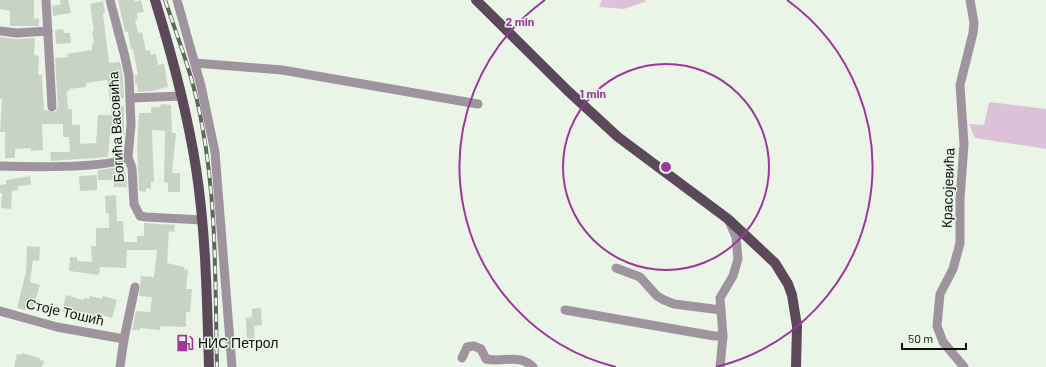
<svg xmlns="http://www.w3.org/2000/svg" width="1046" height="367" viewBox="0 0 1046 367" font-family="Barlow,sans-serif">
<rect width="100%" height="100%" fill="#eaf5e8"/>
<g fill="#dbc2d9">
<polygon points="602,0 645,0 645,2 624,9 599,7"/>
<polygon points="989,102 1046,109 1046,149 975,138 969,124 984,125"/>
</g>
<g fill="#c8d3c6">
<polygon points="0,0 34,0 34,19 39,18 39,26 10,26 10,11 0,9"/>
<polygon points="60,0 68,0 71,13 53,16 52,6 61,4"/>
<polygon points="118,0 134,0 135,2 141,0 144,12 137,13 138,19 135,20 138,33 142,32 146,51 150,50 151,55 156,54 158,65 164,64 168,87 152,91 138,92 137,84 135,85 135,75 138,75 133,49 131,49 128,32 125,32"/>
<polygon points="103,1 105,13 103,14 109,63 120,62 123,77 124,98 110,100 107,80 86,83 86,87 69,89 70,91 67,91 68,109 72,109 72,125 80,125 80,144 96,143 98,115 111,115 111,105 124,106 124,134 110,135 108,157 51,161 50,152 70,152 69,137 63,137 63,124 42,124 43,150 31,151 31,148 15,149 15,158 5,158 5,132 0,132 2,99 0,99 0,37 17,39 35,38 34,55 39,56 38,75 42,75 44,110 55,112 58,107 55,58 68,57 67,54 92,50 92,43 94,43 92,31 94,31 90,4"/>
<polygon points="63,29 64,33 70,33 71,43 56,44 55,30"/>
<polygon points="161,104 171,105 172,133 176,133 172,173 180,173 180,192 168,192 168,183 164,182 165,131 152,130 154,182 151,182 151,189 146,188 146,192 139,191 137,147 139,113 151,113 151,107 160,107"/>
<polygon points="120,167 125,167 127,187 114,187 114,180 98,180 98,170"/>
<polygon points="97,175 97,190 80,191 79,176"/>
<polygon points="30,176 31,185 18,186 18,190 12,191 11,209 1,208 2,193 0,193 0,185 6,184 6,180"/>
<polygon points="116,195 117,221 123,221 124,242 137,242 137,236 144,236 144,223 175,225 174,232 169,231 167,263 184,267 184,269 188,270 186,289 192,289 190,312 186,312 186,327 160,326 160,330 140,328 140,330 132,330 136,311 150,312 152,297 139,296 141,276 154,277 157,250 127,250 126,268 100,267 99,275 69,271 70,257 77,257 77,261 92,262 91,246 96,246 96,228 109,228 109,213 106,213 105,196"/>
<polygon points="27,246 40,247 39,261 33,260 30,282 40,285 33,307 26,306 25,310 17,308 26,272"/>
<polygon points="66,295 83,300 84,298 89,299 90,296 102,299 103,296 117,300 112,318 95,313 93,324 85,322 86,317 62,311"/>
<polygon points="261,308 262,325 254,326 255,343 247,344 246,318 252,317 252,309"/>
<polygon points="22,353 40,358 40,360 44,361 42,367 14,367 17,354 21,355"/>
</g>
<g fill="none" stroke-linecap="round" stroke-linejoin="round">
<g stroke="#9f949e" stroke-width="9">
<polyline points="46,0 52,107"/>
<polyline points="110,0 125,57 129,76 131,125 128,157 132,168 134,204 140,216 146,217 202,220"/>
<polyline points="177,0 201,86 215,152 232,367"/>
<polyline points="0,31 17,33 48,31"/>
<polyline points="195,63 282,70 478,104"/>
<polyline points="131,98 182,96"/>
<path d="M0,166C24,167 112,169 128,157"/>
<polyline points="616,268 640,277 657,296 664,300 674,304 721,310"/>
<polyline points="565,310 714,336 723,336"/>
<polyline points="0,311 57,327 124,339"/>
<path d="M462,358L467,347L474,346L481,349L486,359C503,363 519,353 533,367"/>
<polyline points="120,367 124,339 135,287"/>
<polyline points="720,367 723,336 720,298 733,276 738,259 736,237 729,221"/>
<polyline points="964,367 943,342 937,326 940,294 953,269 960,243 960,199 964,144 960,85 973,33 974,23 970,0"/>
</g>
<g stroke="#5b495a" stroke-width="10">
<path d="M155,0C172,55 187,111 196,168C206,233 207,301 209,367"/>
<polyline points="476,0 568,91 618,137 728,219 775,263 788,284 792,295 797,326 796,367"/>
</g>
<g stroke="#60665e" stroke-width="4">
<path id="rail" d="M165,0C179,41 195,82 202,125C217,204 215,287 217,367"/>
</g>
<use href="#rail" stroke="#eaf5e8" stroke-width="2.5" stroke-dasharray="8" stroke-linecap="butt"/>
</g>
<g fill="none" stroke="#9d379b" stroke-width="2">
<circle cx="666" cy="167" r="103"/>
<path d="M616 367A206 206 0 0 1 545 0M787 0A206 206 0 0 1 716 367"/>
</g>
<defs>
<g id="fuel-bare" transform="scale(1.38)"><path d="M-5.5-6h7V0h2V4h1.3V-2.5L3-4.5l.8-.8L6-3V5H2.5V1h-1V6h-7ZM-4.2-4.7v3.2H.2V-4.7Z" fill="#9d379b" stroke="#eaf5e8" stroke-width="2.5" paint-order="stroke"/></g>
</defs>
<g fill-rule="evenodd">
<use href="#fuel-bare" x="185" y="343"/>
</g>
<g text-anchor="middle" stroke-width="3" stroke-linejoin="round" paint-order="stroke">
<g font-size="14" fill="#0e120d" stroke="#eaf5e8">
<text transform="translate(116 127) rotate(-93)" y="5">Богића Васовића</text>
<text transform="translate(948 188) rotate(-88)" y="5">Красојевића</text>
<text transform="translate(65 312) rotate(13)" y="5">Стоје Тошић</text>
</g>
<g font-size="14" fill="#0e120d" stroke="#eaf5e8" text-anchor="start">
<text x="198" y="348">НИС Петрол</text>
</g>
</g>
<circle cx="666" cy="167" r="6" fill="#9d379b" stroke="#eaf5e8" stroke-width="2"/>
<g font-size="12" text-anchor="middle" font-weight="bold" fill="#9d379b" stroke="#eaf5e8" stroke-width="3" stroke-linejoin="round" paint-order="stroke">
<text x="520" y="26">2 min</text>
<text x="593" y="98">1 min</text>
</g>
<path d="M902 343v6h64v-6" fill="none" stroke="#0e120d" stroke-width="2"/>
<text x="908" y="343" font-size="12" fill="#0e120d" stroke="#eaf5e8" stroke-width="3" paint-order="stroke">50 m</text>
</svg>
